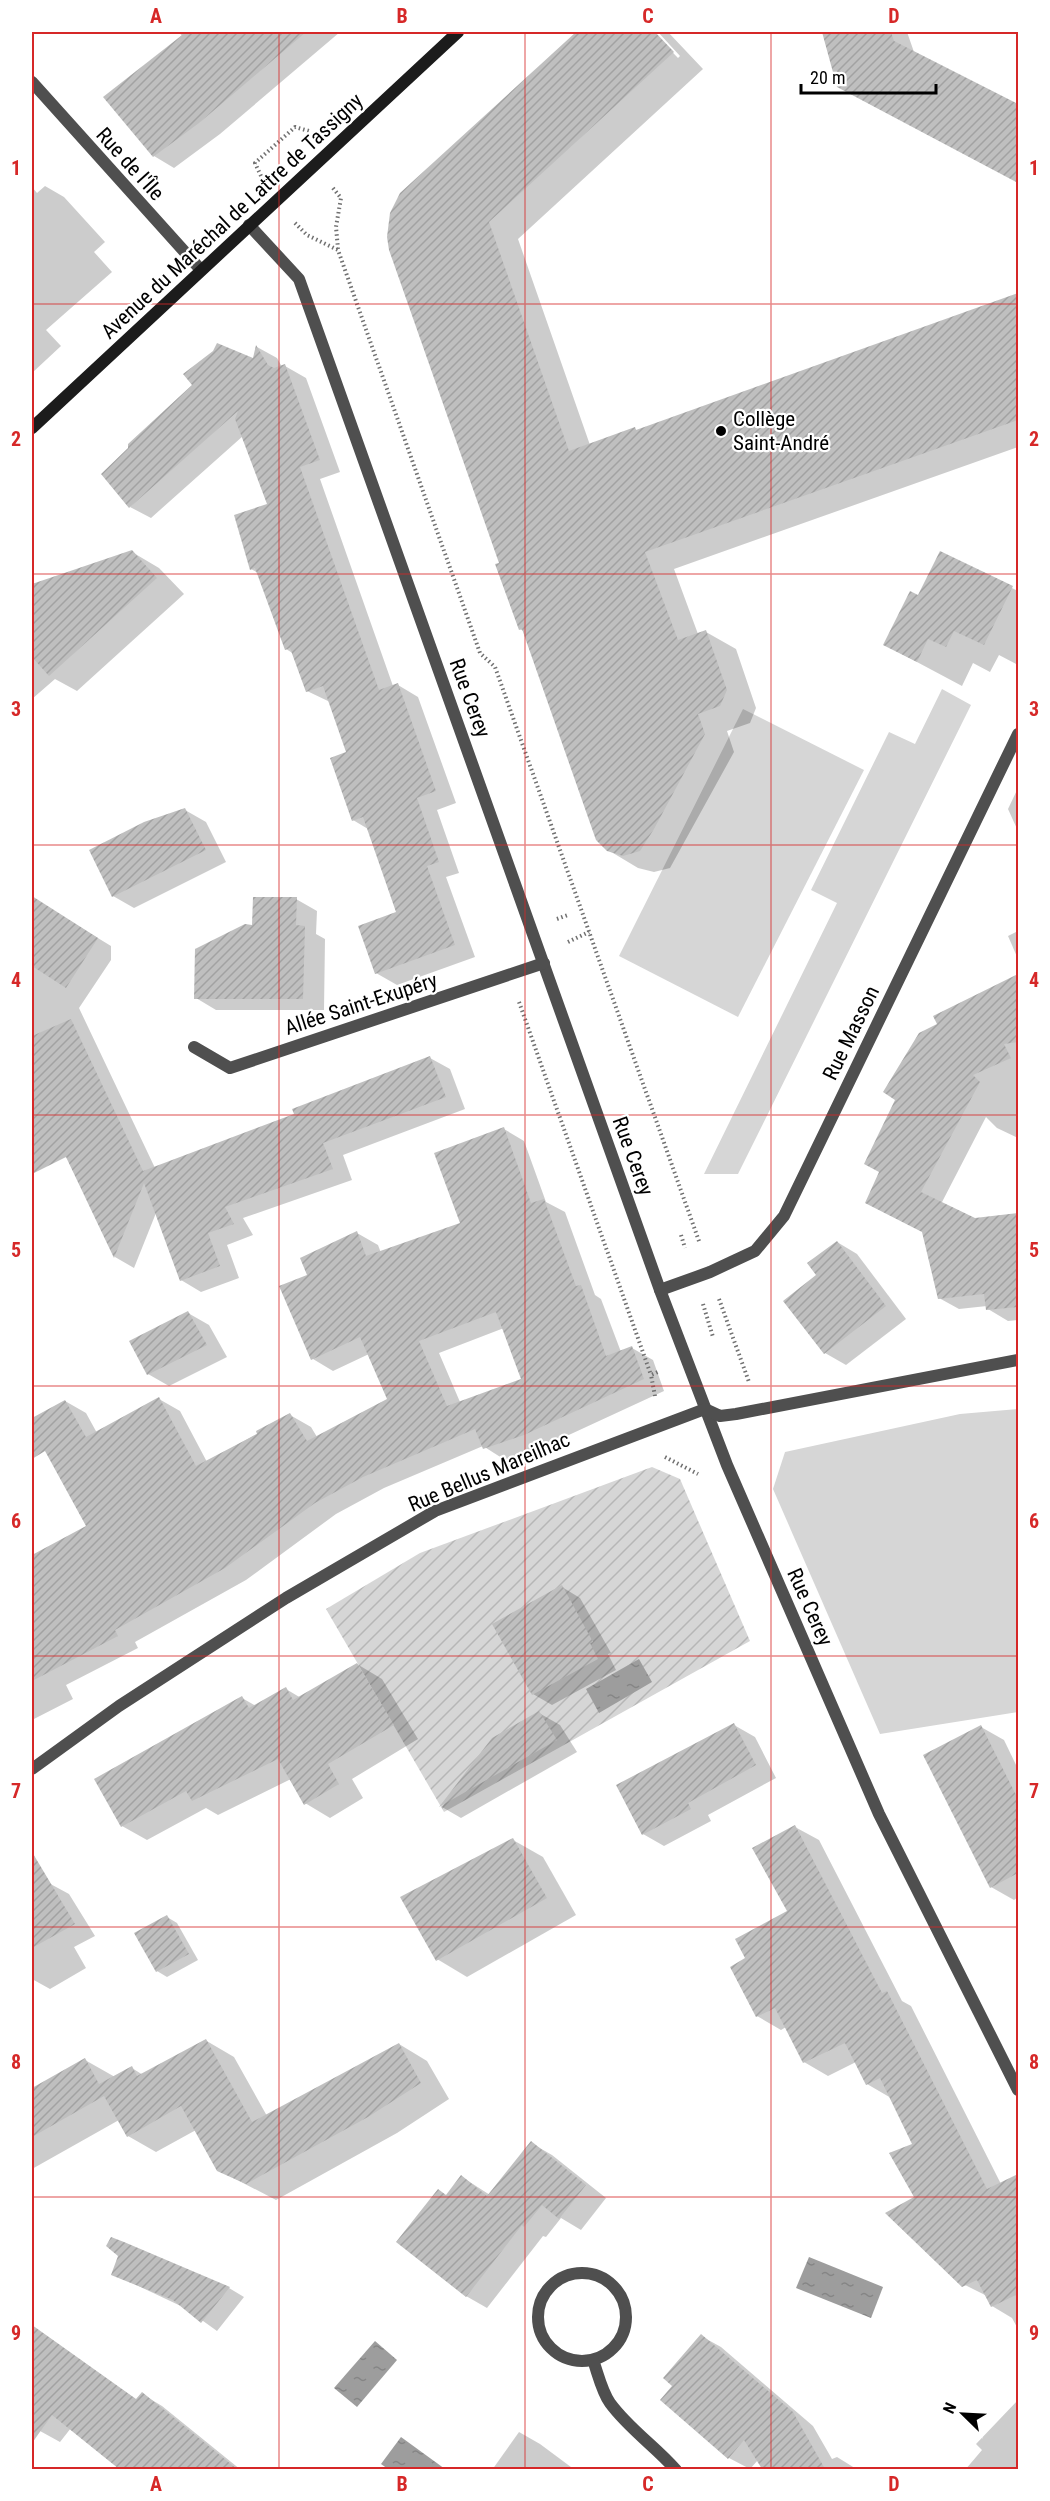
<svg xmlns="http://www.w3.org/2000/svg" width="1050" height="2501" viewBox="0 0 1050 2501" font-family="'Roboto Condensed',sans-serif">
<defs>
<pattern id="garden-furrows" width="10" height="10" patternUnits="userSpaceOnUse" patternTransform="scale(1.5)"><rect width="10" height="10" fill="#d6d6d6"/><path d="M-1 1l2-2M0 10L10 0M9 11l2-2" fill="none" stroke="#b6b6b6"/></pattern>
<pattern id="water-ripples" width="26" height="14" patternUnits="userSpaceOnUse" patternTransform="scale(1.5)"><rect width="26" height="14" fill="#9d9d9d"/><path d="M2 4q2-2 4 0t4 0M15 11q2-2 4 0t4 0" fill="none" stroke="#858585"/></pattern>
<pattern id="building-hatch" width="6" height="6" patternUnits="userSpaceOnUse" patternTransform="scale(1.5)"><rect width="6" height="6" fill="#bfbfbf"/><path d="M-1 1l2-2M0 6l6-6M5 7l2-2" fill="none" stroke="#a2a2a2"/></pattern>
</defs>
<rect width="100%" height="100%" fill="#fff"/>
<g fill="#d6d6d6">
<polygon points="942,689 971,705 738,1174 704,1174 837,903 811,890 889,732 915,744"/>
<polygon points="743,709 864,770 738,1017 619,956"/>
<polygon points="1018,1409 1018,1712 880,1734 773,1489 785,1452 960,1414"/>
</g>
<polygon fill="url(#garden-furrows)" points="652,1467 680,1479 750,1641 444,1812 326,1609 420,1553"/>
<g fill="url(#water-ripples)">
<polygon points="639,1659 652,1682 599,1713 586,1689"/>
<polygon points="809,2257 883,2287 871,2318 796,2288"/>
<polygon points="375,2341 397,2360 357,2407 334,2388"/>
<polygon points="401,2437 445,2469 388,2469 381,2464"/>
</g>
<g fill="#0003" fill-rule="evenodd">
<polygon points="179,32 340,32 220,134 174,168 154,156 182,36"/>
<polygon points="578,32 653,32 678,58 680,56 658,32 668,32 703,69 518,239 590,445 635,429 638,431 1018,295 1018,447 674,569 698,634 706,632 736,649 756,708 750,723 727,731 734,752 670,868 654,872 638,868 608,850 525,632 520,629 401,194"/>
<polygon points="823,32 907,32 914,52 1018,106 1018,182 838,86"/>
<polygon points="45,186 64,197 105,242 94,252 112,272 46,330 61,346 32,373 32,187 37,193"/>
<polygon points="257,347 277,358 282,367 285,366 306,378 340,472 320,479 393,686 398,685 418,697 456,803 437,810 459,873 446,877 475,957 397,985 376,973 398,913 368,829 353,820 348,753 330,702 307,691 294,654 286,649 258,573 251,569 269,505 243,436 151,518 130,507 253,360"/>
<polygon points="132,552 159,568 184,594 77,691 55,679 32,699 32,586"/>
<polygon points="941,553 1018,591 1018,665 999,655 990,672 973,663 962,686 885,645 919,597"/>
<polygon points="1018,788 1018,831 1008,809"/>
<polygon points="185,810 206,822 226,862 134,908 113,896"/>
<polygon points="34,899 111,946 111,960 79,1008 155,1168 296,1115 430,1058 450,1069 465,1109 343,1155 352,1180 243,1218 253,1235 227,1245 239,1278 201,1292 181,1280 156,1213 134,1268 115,1257 32,1081 32,904"/>
<polygon points="296,899 317,911 316,934 325,939 324,1010 216,1010 196,998 254,927"/>
<polygon points="1018,931 1018,959 1008,936"/>
<polygon points="1018,976 1018,1138 997,1128 986,1117 941,1204 974,1220 1018,1215 1018,1320 1008,1321 988,1309 987,1306 959,1309 939,1298 923,1232 881,1172 939,1025 935,1016"/>
<path d="M504,1129L524,1141L546,1202L565,1212L595,1295L601,1299L621,1352L632,1348L653,1360L664,1391L545,1446L505,1460L483,1446L384,1488L336,1514L246,1580L135,1642L138,1648L66,1685L73,1699L32,1720V1556L88,1527L32,1420L65,1401L86,1413L97,1433L159,1399L180,1411L207,1462L290,1415L311,1427L317,1437L389,1400L369,1354L333,1371L313,1359L309,1275L357,1233L378,1245L381,1253L462,1224ZM504,1328L523,1380L460,1402L439,1353Z"/>
<polygon points="837,1242 857,1254 906,1319 846,1365 825,1353 819,1275"/>
<polygon points="188,1313 209,1325 227,1357 169,1386 148,1374"/>
<polygon points="562,1587 580,1598 611,1653 608,1654 616,1670 552,1705 533,1694"/>
<polygon points="357,1664 382,1679 418,1739 352,1779 363,1798 330,1818 305,1803 291,1779 218,1815 206,1808 147,1840 122,1826 242,1698 256,1706 286,1689 301,1698"/>
<polygon points="539,1713 560,1725 577,1752 461,1818 442,1807 493,1739"/>
<polygon points="734,1725 755,1737 776,1778 708,1815 711,1821 664,1846 643,1834"/>
<polygon points="981,1727 1004,1740 1018,1769 1018,1897 1014,1900 991,1887"/>
<polygon points="795,1827 819,1840 902,2001 911,2006 1001,2184 1012,2179 1018,2183 1018,2329 1012,2318 992,2306 987,2296 959,2282 916,2197 914,2144 891,2098 867,2084 856,2062 828,2076 804,2062 786,2027 781,2030 757,2016 747,1959 789,1912"/>
<polygon points="513,1840 543,1857 576,1915 467,1977 437,1959"/>
<polygon points="32,1874 69,1894 95,1936 74,1947 86,1968 50,1989 32,1979"/>
<polygon points="167,1917 177,1923 198,1960 167,1977 157,1971"/>
<polygon points="205,2040 234,2057 267,2116 399,2044 427,2061 449,2099 397,2133 276,2200 218,2170 196,2130 156,2152 128,2136 119,2120 32,2169 32,2090 85,2060 115,2077 132,2068 143,2075"/>
<polygon points="531,2143 552,2155 606,2198 581,2230 561,2218 546,2237 543,2236 487,2308 466,2296 447,2196 462,2177 490,2195"/>
<polygon points="111,2239 229,2288 244,2297 217,2331 185,2308 113,2274 120,2255"/>
<polygon points="33,2328 137,2400 142,2394 162,2406 241,2470 122,2470 71,2428 60,2442 40,2431 32,2424"/>
<polygon points="701,2336 721,2347 813,2426 832,2459 837,2457 858,2470 764,2470 758,2460 750,2469 729,2458 662,2400 674,2386"/>
<polygon points="1018,2400 1018,2470 965,2470 982,2450 976,2444"/>
<polygon points="519,2432 540,2444 575,2470 492,2470"/>
</g>
<g fill="url(#building-hatch)" fill-rule="evenodd">
<polygon points="186,32 306,32 199,123 153,157 103,97"/>
<polygon points="576,32 655,32 674,52 489,222 569,451 635,427 636,430 1018,293 1018,420 645,552 678,640 706,630 727,690 720,706 698,714 705,734 654,829 640,851 623,856 607,851 596,840 522,629 519,630 495,564 499,563 389,250 387,237 390,213 400,193"/>
<polygon points="822,32 891,32 894,41 1018,104 1018,183 837,87"/>
<polygon points="217,343 253,358 256,345 268,365 274,368 285,364 320,460 300,467 379,690 398,683 436,791 417,798 439,862 427,866 455,945 375,974 358,926 396,912 363,817 352,821 330,758 346,752 323,686 306,692 290,648 285,650 255,568 250,570 234,515 267,504 235,419 238,411 129,508 101,474 128,448 128,444 192,385 183,374 213,351"/>
<polygon points="132,550 157,578 49,676 32,657 32,584"/>
<polygon points="940,551 1013,586 984,645 954,631 946,647 928,639 917,662 883,645 910,591 918,595"/>
<polygon points="185,808 206,850 112,897 89,850 144,822"/>
<polygon points="32,896 98,938 66,988 32,966"/>
<polygon points="253,897 297,897 296,925 305,926 303,999 194,999 195,949 245,924 252,925"/>
<polygon points="1018,974 1018,1042 1004,1044 1011,1058 973,1075 980,1082 921,1192 975,1218 1018,1213 1018,1307 986,1310 984,1294 938,1299 922,1232 865,1203 879,1172 864,1164 895,1100 883,1092 919,1033 937,1024 933,1016"/>
<polygon points="71,1019 143,1171 294,1114 292,1109 430,1056 446,1097 323,1143 333,1169 225,1207 234,1224 208,1233 220,1266 180,1281 144,1183 114,1258 66,1157 32,1174 32,1036"/>
<path d="M504,1127L531,1203L544,1199L576,1286L581,1285L606,1356L632,1346L644,1379L524,1435L483,1449L475,1429L363,1477L315,1503L225,1568L115,1630L118,1636L32,1681V1555L86,1526L45,1451L32,1459V1418L65,1400L86,1437L159,1397L196,1466L257,1434L256,1431L290,1413L307,1441L387,1399L360,1337L311,1360L279,1286L307,1275L300,1258L357,1231L366,1256L460,1223L434,1153ZM496,1312L521,1379L447,1406L419,1341Z"/>
<polygon points="837,1241 886,1306 824,1354 783,1301 816,1275 807,1263"/>
<polygon points="188,1311 207,1345 147,1375 129,1341"/>
<polygon points="562,1585 593,1642 590,1643 598,1659 532,1695 492,1624"/>
<polygon points="357,1663 394,1725 328,1764 339,1784 304,1805 278,1759 192,1801 186,1791 121,1827 94,1779 242,1696 249,1708 286,1687 293,1700"/>
<polygon points="539,1711 557,1740 439,1807 492,1738"/>
<polygon points="734,1723 756,1765 688,1803 691,1809 642,1835 616,1785"/>
<polygon points="981,1725 1018,1799 1018,1873 990,1888 923,1755"/>
<polygon points="795,1825 882,1993 887,1991 987,2189 1018,2174 1018,2294 991,2307 977,2280 962,2287 885,2213 914,2197 889,2153 912,2144 880,2078 866,2085 845,2043 803,2063 775,2008 756,2017 730,1967 745,1958 735,1939 787,1911 752,1848"/>
<polygon points="513,1838 547,1898 436,1961 400,1897"/>
<polygon points="32,1852 75,1924 32,1948"/>
<polygon points="167,1915 189,1954 156,1972 134,1933"/>
<polygon points="206,2039 252,2122 399,2043 421,2083 368,2117 246,2184 217,2171 181,2106 127,2137 104,2096 32,2137 32,2088 85,2058 99,2084 132,2066 137,2076"/>
<polygon points="531,2141 586,2185 559,2219 542,2205 524,2227 522,2225 466,2297 396,2242 438,2189 446,2195 461,2175 487,2196"/>
<polygon points="111,2237 124,2242 230,2287 201,2323 173,2300 111,2275 118,2256 106,2246"/>
<polygon points="32,2325 136,2399 142,2392 237,2469 119,2469 52,2415 32,2443"/>
<polygon points="701,2334 793,2412 825,2469 762,2469 744,2440 728,2459 660,2400 672,2386 663,2378"/>
</g>
<g fill="none" stroke-linecap="round" stroke-linejoin="round">
<g stroke="#717171" stroke-width="4" stroke-dasharray="1.5 3" stroke-linecap="butt">
<polyline points="261,176 255,163 295,127 309,131"/>
<polyline points="333,188 341,198 336,227 338,249"/>
<polyline points="295,223 307,235 338,250 480,653 495,667 700,1244"/>
<polyline points="557,919 568,915"/>
<polyline points="568,942 589,932"/>
<polyline points="519,1002 651,1375"/>
<polyline points="681,1235 685,1248"/>
<polyline points="719,1299 749,1382"/>
<polyline points="703,1304 713,1337"/>
<polyline points="655,1396 651,1375 660,1371"/>
<polyline points="665,1457 698,1474"/>
</g>
<g stroke="#4f4f4f" stroke-width="12">
<polyline points="32,82 201,270"/>
<polyline points="249,225 299,279 660,1290 727,1465 879,1814 1018,2090"/>
<polyline points="194,1047 230,1068 544,963"/>
<polyline points="660,1290 710,1272 755,1251 784,1216 1018,734"/>
<polyline points="32,1769 119,1706 286,1598 435,1511 705,1409 720,1416 736,1414 1018,1360"/>
<circle cx="582" cy="2317" r="44"/>
<path d="M593,2360C598,2374 602,2392 610,2403C629,2429 655,2446 676,2470"/>
</g>
<polyline stroke="#1c1c1c" stroke-width="12" points="32,428 458,32"/>
</g>
<path fill="none" stroke="#d62828" stroke-width="1.5" stroke-opacity="0.55" d="M279,32V2470M525,32V2470M771,32V2470M32,304H1018M32,574H1018M32,845H1018M32,1115H1018M32,1386H1018M32,1656H1018M32,1927H1018M32,2197H1018"/>
<circle fill="#000" stroke="#fff" stroke-width="2" cx="721" cy="431" r="6"/>
<g text-anchor="middle" stroke-width="4.5" stroke-linejoin="round" paint-order="stroke">
<g font-size="21" fill="#000" stroke="#fff">
<text transform="translate(130 164) rotate(48)" y="7">Rue de l'Île</text>
<text transform="translate(232 216) rotate(-43)" y="7">Avenue du Maréchal de Lattre de Tassigny</text>
<text transform="translate(470 698) rotate(70)" y="7">Rue Cerey</text>
<text transform="translate(361 1004) rotate(-18)" y="7">Allée Saint-Exupéry</text>
<text transform="translate(851 1033) rotate(-64)" y="7">Rue Masson</text>
<text transform="translate(633 1156) rotate(70)" y="7">Rue Cerey</text>
<text transform="translate(489 1472) rotate(-23)" y="7">Rue Bellus Mareilhac</text>
<text transform="translate(810 1607) rotate(66)" y="7">Rue Cerey</text>
</g>
<g font-size="21" fill="#000" stroke="#fff" text-anchor="start">
<text x="733" y="426">Collège<tspan x="733" dy="24">Saint-André</tspan></text>
</g>
</g>
<rect width="1050" height="2501" fill="none" stroke="#ffffff" stroke-width="66"/>
<g transform="translate(963 2414) rotate(294)" stroke="#ffffff" stroke-width="4.5" paint-order="stroke">
<path d="M0-4.5L10 22L0 15L-10 22Z" fill="#000000"/>
<text y="-9" font-size="16" font-weight="bold" text-anchor="middle" fill="#000000">N</text>
</g>
<path d="M801 84v9h135v-9" fill="none" stroke="#000000" stroke-width="3"/>
<text x="810" y="84" font-size="18" fill="#000000" stroke="#ffffff" stroke-width="4.5" paint-order="stroke">20 m</text>
<rect x="33" y="33" width="984" height="2435" fill="none" stroke="#d62828" stroke-width="2"/>
<g font-size="20" text-anchor="middle" font-weight="bold" fill="#d62828">
<text x="156" y="23">A</text>
<text x="402" y="23">B</text>
<text x="648" y="23">C</text>
<text x="894" y="23">D</text>
<text x="16" y="175">1</text>
<text x="1034" y="175">1</text>
<text x="16" y="446">2</text>
<text x="1034" y="446">2</text>
<text x="16" y="716">3</text>
<text x="1034" y="716">3</text>
<text x="16" y="987">4</text>
<text x="1034" y="987">4</text>
<text x="16" y="1257">5</text>
<text x="1034" y="1257">5</text>
<text x="16" y="1528">6</text>
<text x="1034" y="1528">6</text>
<text x="16" y="1798">7</text>
<text x="1034" y="1798">7</text>
<text x="16" y="2069">8</text>
<text x="1034" y="2069">8</text>
<text x="16" y="2340">9</text>
<text x="1034" y="2340">9</text>
<text x="156" y="2491">A</text>
<text x="402" y="2491">B</text>
<text x="648" y="2491">C</text>
<text x="894" y="2491">D</text>
</g>
</svg>
